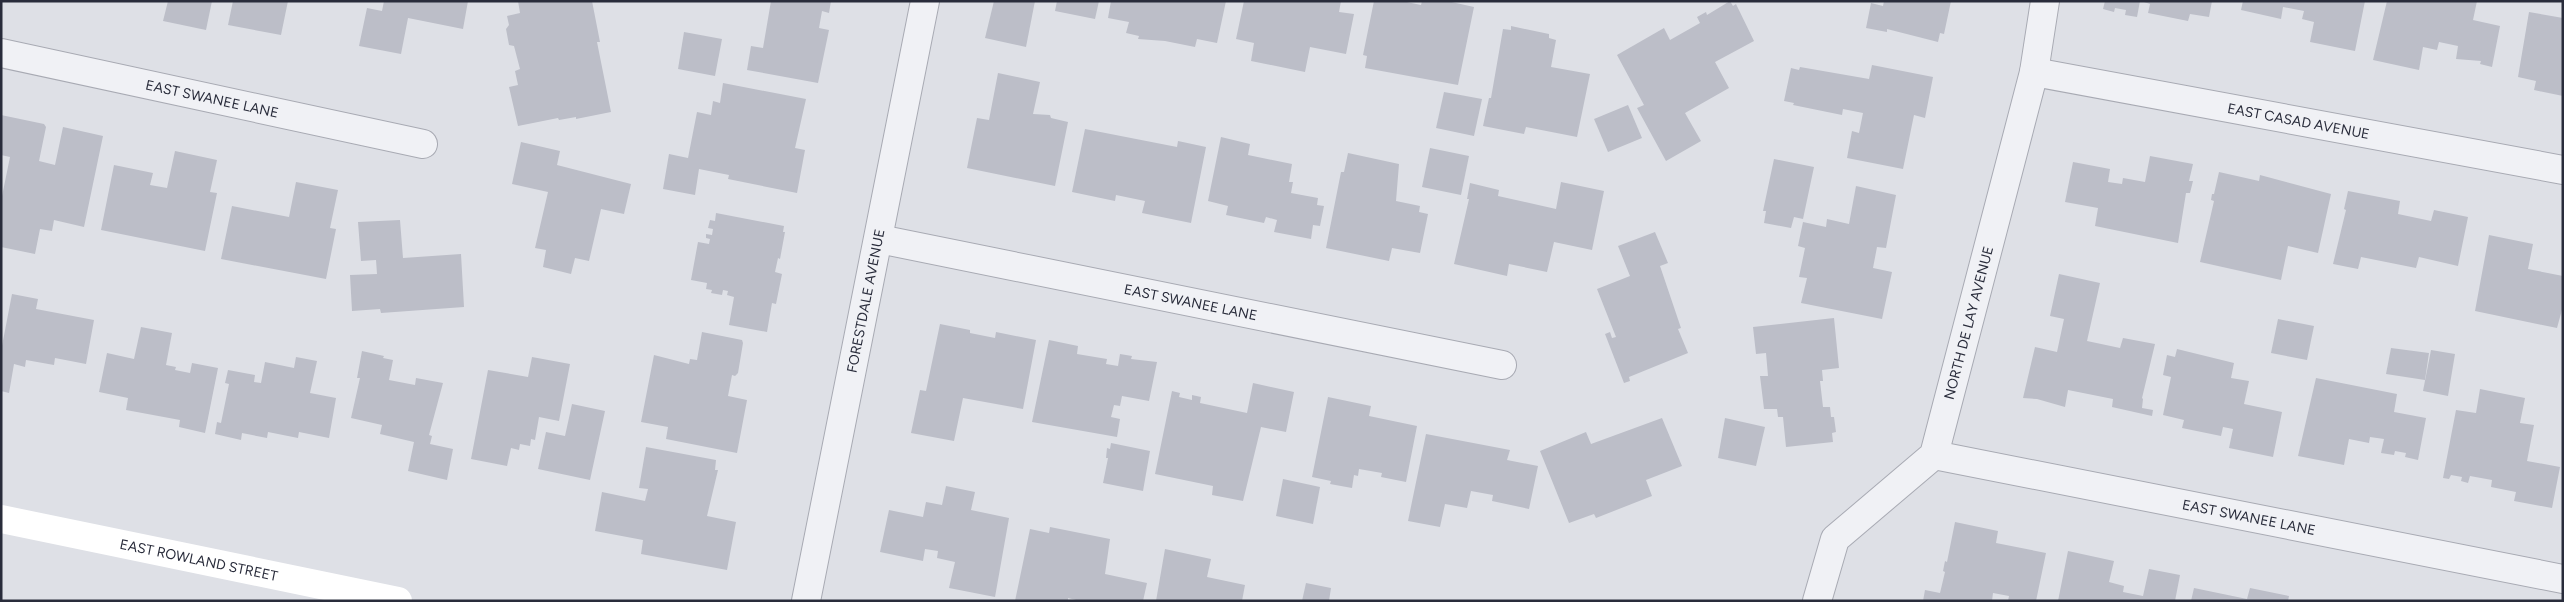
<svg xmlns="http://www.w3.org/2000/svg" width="2564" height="602" viewBox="0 0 2564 602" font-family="Figtree,sans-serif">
<rect width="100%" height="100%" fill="#dee0e6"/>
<g fill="#bcbec8">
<polygon points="168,1 212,1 206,30 163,21"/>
<polygon points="233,1 288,1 281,35 228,25"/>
<polygon points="384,1 468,1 463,29 408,18 401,54 359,46 367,8 382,11"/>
<polygon points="518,1 592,1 600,42 597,42 611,112 576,119 576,117 559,120 558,118 518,126 509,87 518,85 515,71 520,69 514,46 509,45 506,29 509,25 507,16 520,13"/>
<polygon points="771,1 831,1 829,13 822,11 819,28 829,30 818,83 747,70 751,46 763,48"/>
<polygon points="994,1 1035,1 1026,47 985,38"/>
<polygon points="1057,1 1099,1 1095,19 1055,11"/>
<polygon points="1111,1 1226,1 1217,43 1197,39 1195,47 1165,41 1138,39 1139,36 1126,33 1129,22 1108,18"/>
<polygon points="1244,1 1341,1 1339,12 1354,14 1346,54 1310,47 1305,72 1251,61 1254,43 1236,39"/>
<polygon points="1374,1 1402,1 1421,5 1422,1 1447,1 1474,7 1458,85 1365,68 1367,56 1363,55"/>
<polygon points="1730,1 1733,6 1736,4 1754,41 1715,62 1729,88 1685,113 1701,141 1666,161 1637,108 1644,105 1617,55 1664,28 1670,40 1700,23 1697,17 1706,12 1707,15"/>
<polygon points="1884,1 1951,1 1944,34 1940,33 1938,42 1887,29 1887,32 1866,28 1871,3 1883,6"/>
<polygon points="2105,1 2140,1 2137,17 2125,15 2126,10 2115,8 2114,12 2103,9"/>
<polygon points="2141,1 2212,1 2209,17 2190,14 2188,21 2148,13 2150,4"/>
<polygon points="2243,1 2365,1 2355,51 2310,42 2314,22 2302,19 2304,11 2283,7 2281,19 2241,10"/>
<polygon points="2387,1 2477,1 2473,20 2500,26 2492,67 2480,64 2481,61 2456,59 2458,46 2439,42 2437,50 2423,47 2419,70 2373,60"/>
<polygon points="2529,12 2563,18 2563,96 2534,90 2536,81 2518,77"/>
<polygon points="1511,26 1549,34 1549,38 1556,40 1551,67 1590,74 1577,137 1526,127 1524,134 1483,126 1489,98 1491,98 1503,29 1511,30"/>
<polygon points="684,32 722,39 715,76 678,69"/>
<polygon points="1872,65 1933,77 1925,118 1914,115 1903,169 1847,158 1852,131 1859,133 1863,113 1843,109 1842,115 1793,105 1794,103 1784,101 1791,68 1799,70 1800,67 1869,79"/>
<polygon points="998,73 1040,82 1033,114 1050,115 1051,118 1068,122 1055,186 967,168 977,118 989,120"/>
<polygon points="723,83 806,99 795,148 805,150 797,193 728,179 729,175 699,169 695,195 663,189 669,154 688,158 697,112 711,115 713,101 720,103"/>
<polygon points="1444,92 1482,99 1474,136 1436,128"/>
<polygon points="1628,105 1642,138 1608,152 1594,119"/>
<polygon points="1,115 44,124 46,127 39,161 55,165 63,127 103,136 84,227 54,220 52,231 40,229 35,254 1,247 1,201 10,157 1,155"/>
<polygon points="1085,129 1177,147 1178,141 1206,147 1191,223 1142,213 1145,201 1116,195 1115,201 1072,192"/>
<polygon points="1221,137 1250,144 1248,155 1292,164 1289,182 1293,182 1291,193 1318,198 1317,205 1324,206 1320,226 1313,225 1311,239 1274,232 1277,220 1266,217 1264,223 1226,215 1228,206 1208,201"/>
<polygon points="521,142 560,151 557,165 631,184 624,214 601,209 589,261 575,258 571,274 543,267 546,250 535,248 548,192 512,184"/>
<polygon points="1430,148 1469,156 1461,195 1422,187"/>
<polygon points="175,151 217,160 210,192 217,193 205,251 101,230 114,165 153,173 150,185 167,188"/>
<polygon points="1348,153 1399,164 1396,201 1420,206 1419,212 1428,214 1420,253 1392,248 1389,261 1326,248 1341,172 1344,172"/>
<polygon points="2150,156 2193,164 2189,181 2193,181 2190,193 2186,193 2178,243 2095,226 2098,208 2065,202 2073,162 2110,169 2108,182 2122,184 2123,178 2145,182"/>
<polygon points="1774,159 1814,167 1803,219 1794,217 1791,228 1764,223 1766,211 1763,211"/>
<polygon points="2219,172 2259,181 2260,175 2331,194 2318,253 2288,246 2281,280 2200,262 2214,201 2211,200 2212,194 2214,194"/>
<polygon points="296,182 338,190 330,228 336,229 326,279 221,259 232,206 289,217"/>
<polygon points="1561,182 1604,191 1592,250 1554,242 1547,272 1509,264 1507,276 1454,264 1469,199 1467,199 1470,183 1499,190 1498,196 1556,209"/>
<polygon points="1856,186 1896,195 1886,248 1877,247 1873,268 1892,272 1882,319 1801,303 1807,278 1799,277 1805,248 1798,246 1803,222 1826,227 1827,219 1849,224"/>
<polygon points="2348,191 2400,201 2398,214 2431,221 2434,210 2468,217 2458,266 2419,257 2416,268 2361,257 2358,269 2333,264 2346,210 2344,209"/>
<polygon points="716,213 784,226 783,232 785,232 780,259 778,258 775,272 782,274 776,304 772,303 767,332 729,325 734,297 727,295 728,291 723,290 722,295 711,293 712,290 706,289 707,283 691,280 698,242 709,244 710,239 706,238 706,234 712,235 713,229 708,228 710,220 715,221"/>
<polygon points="400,220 403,258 461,254 464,307 381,313 380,309 352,311 350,275 377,274 376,260 361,261 358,222"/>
<polygon points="1655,232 1668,263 1660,266 1681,328 1678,329 1688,353 1629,377 1630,381 1624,383 1605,334 1610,332 1612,338 1616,337 1597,289 1630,276 1618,246"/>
<polygon points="2489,235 2533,244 2528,269 2563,276 2563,306 2557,328 2475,311"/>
<polygon points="2059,274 2100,283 2087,341 2120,348 2123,338 2155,344 2142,398 2143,399 2142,408 2153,410 2152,416 2112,407 2113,399 2068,390 2065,407 2037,399 2023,398 2035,347 2057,352 2064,319 2050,316"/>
<polygon points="12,294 38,299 36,309 94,320 86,364 55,358 54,365 26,360 25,367 14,364 9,393 1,391 1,351"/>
<polygon points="1834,318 1839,368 1822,370 1823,381 1820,381 1823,407 1830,407 1831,417 1834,417 1836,432 1832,433 1833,442 1786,447 1783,417 1778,417 1777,409 1764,409 1760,376 1768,376 1766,353 1756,354 1753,327"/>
<polygon points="2278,319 2314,326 2307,360 2271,353"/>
<polygon points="940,324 970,330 970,333 995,338 996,332 1036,340 1023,409 963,398 954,441 911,433 920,390 926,391"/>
<polygon points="141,327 172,333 166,365 176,367 175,370 190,373 192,363 218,368 205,433 179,427 180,420 126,410 128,398 99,392 107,353 134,359"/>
<polygon points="702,332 742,340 743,343 738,373 735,376 732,375 728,396 747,400 737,453 666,439 668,427 641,422 654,355 689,364 690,359 697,360"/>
<polygon points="1049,340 1078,346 1077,354 1107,359 1106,364 1118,366 1120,354 1132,356 1131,359 1157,362 1149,401 1122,396 1120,406 1114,405 1111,417 1120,419 1117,437 1032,422"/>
<polygon points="2391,348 2429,353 2425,380 2386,374"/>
<polygon points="2177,349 2234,363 2231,378 2249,381 2244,404 2282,412 2273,457 2229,448 2233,429 2223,427 2221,436 2182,428 2184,420 2163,415 2171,377 2163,375 2167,355 2175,357"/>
<polygon points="2431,350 2455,354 2448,396 2423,391"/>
<polygon points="362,351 384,356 383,358 393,360 389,380 415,385 416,378 443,383 429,435 432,436 430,444 453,449 447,480 408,471 414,442 380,434 382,425 351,418 360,378 357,378"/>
<polygon points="296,357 317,361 310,393 336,398 329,438 299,432 298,438 268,432 267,438 242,433 241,440 215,434 217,422 221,423 229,384 225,383 228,370 255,375 254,382 261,383 265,362 294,368"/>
<polygon points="532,357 570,364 559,421 539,417 535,440 531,439 530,446 520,444 519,450 511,448 507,466 471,459 488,370 528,377"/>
<polygon points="2316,378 2397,394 2394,412 2426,418 2418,460 2405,457 2406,453 2395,451 2394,455 2381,453 2384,439 2370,437 2369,443 2349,439 2344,465 2298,456"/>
<polygon points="1253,383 1294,392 1286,432 1261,427 1243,501 1212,495 1213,486 1155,474 1172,391 1180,393 1179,397 1192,400 1192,395 1201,397 1200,403 1247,413"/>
<polygon points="2480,389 2525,398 2520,423 2534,425 2527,461 2560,467 2552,508 2514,501 2516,492 2491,487 2492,480 2470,476 2468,483 2461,481 2462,477 2451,475 2449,479 2443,478 2456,410 2476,413"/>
<polygon points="1328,397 1371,406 1369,416 1417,426 1406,482 1381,477 1382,473 1359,469 1358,476 1354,475 1352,488 1330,484 1331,481 1312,477"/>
<polygon points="572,404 605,411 590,480 538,469 546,432 565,436"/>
<polygon points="1662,418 1682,466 1646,480 1652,496 1596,518 1594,514 1569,523 1540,451 1586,432 1591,444"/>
<polygon points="1725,418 1765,427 1756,466 1718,458"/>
<polygon points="1426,434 1510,450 1507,460 1538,466 1529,509 1492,501 1493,495 1471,491 1467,508 1445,504 1440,527 1408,521"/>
<polygon points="1111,443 1150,451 1143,491 1103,483 1108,458 1106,458 1107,448 1110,449"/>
<polygon points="646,447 716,460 715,470 718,470 707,516 736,522 727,570 641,554 643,540 595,531 602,492 645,501 648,489 639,488"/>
<polygon points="1283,479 1320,487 1313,524 1276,516"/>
<polygon points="946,486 975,492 971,510 1009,518 995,597 949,588 955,562 937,558 938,551 925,549 923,561 880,552 889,510 923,517 926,502 942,505"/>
<polygon points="1955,522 1998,531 1996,543 2046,553 2036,601 2008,601 2009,596 1993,593 1992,601 1923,601 1925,590 1940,593 1945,572 1943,571 1945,561 1947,562"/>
<polygon points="1050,527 1110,539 1105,574 1147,583 1143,601 1080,601 1068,598 1068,601 1015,601 1030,529 1049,533"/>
<polygon points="1165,549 1211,559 1207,577 1245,585 1242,601 1156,601"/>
<polygon points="2068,551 2114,561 2109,582 2124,586 2123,592 2143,596 2149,569 2180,575 2175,601 2058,601"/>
<polygon points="1306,583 1331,588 1329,601 1302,601"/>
<polygon points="2194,588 2247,599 2250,588 2289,596 2288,601 2191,601"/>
</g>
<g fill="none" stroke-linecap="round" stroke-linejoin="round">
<g stroke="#a8aab3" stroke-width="30">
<g id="street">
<path id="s1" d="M1,53L423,144"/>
<path id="s2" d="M2034,72L2563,170"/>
<path id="s3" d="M879,239L1502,365"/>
<path id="s4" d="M1934,455L2563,579"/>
<path id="s5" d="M806,601L925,1"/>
<path id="s6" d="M1817,601L1835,539L1934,455L2034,72L2045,1"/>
</g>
</g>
<use href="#street" stroke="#f0f1f5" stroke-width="28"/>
<path stroke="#fff" stroke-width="28" id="s7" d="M1,519L398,601"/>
</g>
<g text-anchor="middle" stroke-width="4.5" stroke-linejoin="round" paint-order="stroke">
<g font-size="14" fill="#292c3b" stroke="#edeff4">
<text dy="5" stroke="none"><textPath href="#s1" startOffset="216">EAST SWANEE LANE</textPath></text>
<text dy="5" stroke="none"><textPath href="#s2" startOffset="269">EAST CASAD AVENUE</textPath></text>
<text dy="5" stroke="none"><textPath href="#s5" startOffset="306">FORESTDALE AVENUE</textPath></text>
<text dy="5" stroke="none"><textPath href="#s3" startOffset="318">EAST SWANEE LANE</textPath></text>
<text dy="5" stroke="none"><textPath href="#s6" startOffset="331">NORTH DE LAY AVENUE</textPath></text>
<text dy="5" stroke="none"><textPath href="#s4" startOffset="321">EAST SWANEE LANE</textPath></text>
<text dy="5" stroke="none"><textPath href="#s7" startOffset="202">EAST ROWLAND STREET</textPath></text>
</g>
</g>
<rect width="2564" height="602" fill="none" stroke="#292c3b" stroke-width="5"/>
</svg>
